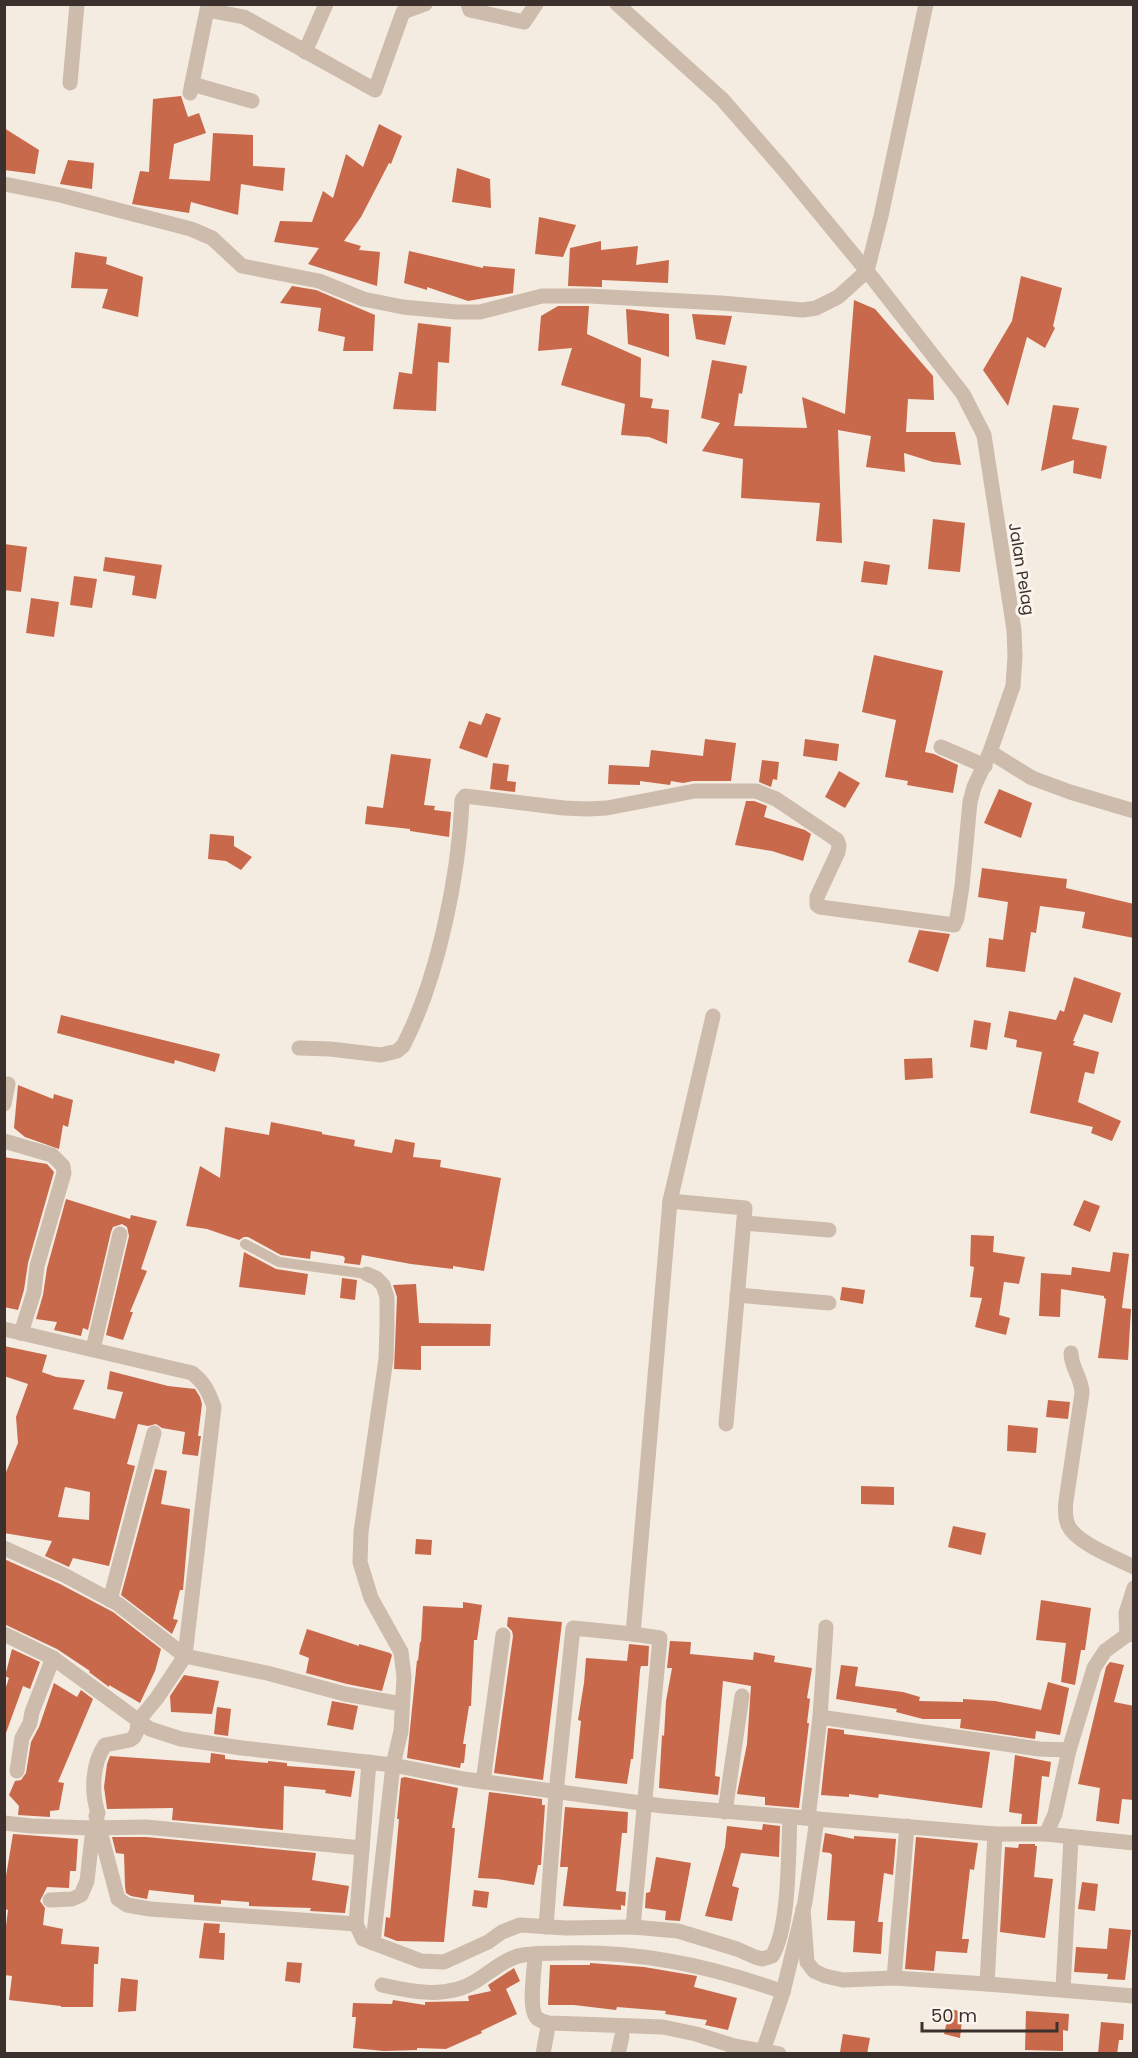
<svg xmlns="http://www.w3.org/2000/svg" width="1138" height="2058" viewBox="0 0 1138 2058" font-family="Poppins,sans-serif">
<rect width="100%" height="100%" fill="#f4ebe1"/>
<g fill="#c8694b" fill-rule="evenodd">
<polygon points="181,96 188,117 199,113 206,133 174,144 169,179 210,181 213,133 253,135 253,166 285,168 283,191 241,184 238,215 191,202 189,213 132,204 140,171 149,172 153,99"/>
<polygon points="379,124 402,136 391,164 389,163 361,217 344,241 361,246 359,250 380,252 377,286 308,264 319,248 274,242 280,221 312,222 323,191 333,198 346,154 363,167"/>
<polygon points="4,128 39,150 35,174 4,170"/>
<polygon points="68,160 94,163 92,189 60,184"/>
<polygon points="457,168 490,179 491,208 452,202"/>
<polygon points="539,217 576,225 563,257 535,254"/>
<polygon points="601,241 601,250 638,246 636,265 669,260 668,283 602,280 602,287 568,286 570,248"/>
<polygon points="409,251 483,268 483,266 515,269 513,293 468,301 427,287 427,290 404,283"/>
<polygon points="75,252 107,257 106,264 143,277 138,317 102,308 108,289 71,288"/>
<polygon points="1021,276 1062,288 1053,326 1055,328 1045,348 1027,337 1008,406 983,370 1012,321"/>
<polygon points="292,286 316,290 375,315 373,351 343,351 345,337 318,331 321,308 280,303"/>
<polygon points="854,300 875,309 933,376 934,400 908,399 906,432 955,432 961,465 933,462 904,453 905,472 866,467 871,436 838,430 842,543 816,541 820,503 741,498 743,459 702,451 720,423 701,418 712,360 747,366 742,394 739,393 734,426 807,428 802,397 845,414"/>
<polygon points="558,306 589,306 587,334 641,358 640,397 653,399 651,408 669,410 667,444 649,437 621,435 625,404 561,385 572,348 538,351 541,316"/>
<polygon points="626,309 669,314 669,357 628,344"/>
<polygon points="692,314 732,316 725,345 696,339"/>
<polygon points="418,323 451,327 449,363 438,362 436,411 393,409 399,372 412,374"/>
<polygon points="1053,405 1079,408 1072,439 1107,446 1101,479 1073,473 1074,460 1041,471"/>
<polygon points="933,519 965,523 960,572 928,569"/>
<polygon points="4,544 27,547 21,592 4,590"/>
<polygon points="105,557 162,565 156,599 132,595 135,576 103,571"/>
<polygon points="864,561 890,565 887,585 861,582"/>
<polygon points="74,576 97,579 92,608 70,605"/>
<polygon points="31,598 59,602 54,637 26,633"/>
<polygon points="874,655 943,671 925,752 934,754 958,765 953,793 907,785 908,781 885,777 896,720 862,712"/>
<polygon points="486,713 501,718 487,758 459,748 469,721 481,725"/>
<polygon points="705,739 736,743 731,781 693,781 683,783 671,781 670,785 640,781 640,785 608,784 609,765 649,767 651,750 703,756"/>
<polygon points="805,739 839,744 837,761 803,756"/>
<polygon points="391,754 431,759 424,805 435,806 434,810 451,812 449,837 410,831 410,829 365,824 367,806 383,808"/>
<polygon points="762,760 779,762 777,780 773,779 771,787 759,782"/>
<polygon points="493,763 509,765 507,781 516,782 515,792 490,789"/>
<polygon points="839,771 860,783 845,808 825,797"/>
<polygon points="999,789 1032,803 1021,838 984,823"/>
<polygon points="746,801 754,801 767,806 764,817 805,830 811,834 803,861 772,851 735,845"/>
<polygon points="210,834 234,836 234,846 252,857 241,870 226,861 208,859"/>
<polygon points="982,868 1067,879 1066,888 1134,904 1134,938 1082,928 1085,912 1040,906 1036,933 1031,932 1025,972 986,967 989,938 1003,940 1008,902 978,897"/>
<polygon points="919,930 950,934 938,972 908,962"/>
<polygon points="1074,977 1121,993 1112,1023 1084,1014 1073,1041 1075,1041 1073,1045 1099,1052 1094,1074 1085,1072 1078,1102 1121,1121 1112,1141 1091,1133 1093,1127 1030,1113 1042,1052 1016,1047 1017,1040 1004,1037 1009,1011 1056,1020 1060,1010 1064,1012"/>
<polygon points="61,1015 220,1054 215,1072 175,1060 174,1064 57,1033"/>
<polygon points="974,1020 991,1023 987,1050 970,1047"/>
<polygon points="932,1058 933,1078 905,1080 904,1059"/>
<polygon points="18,1085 53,1099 54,1094 73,1100 68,1127 63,1125 59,1149 25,1137 14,1128"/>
<polygon points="271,1122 322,1132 322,1134 355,1140 354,1146 392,1153 395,1139 415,1143 413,1157 441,1160 440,1167 501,1178 484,1271 453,1266 453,1269 411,1264 362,1255 360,1265 344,1263 345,1258 343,1256 311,1251 310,1259 281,1255 248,1237 244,1237 239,1240 207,1229 186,1226 200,1166 220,1178 225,1127 269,1135"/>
<polygon points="4,1157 47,1164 54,1172 28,1263 24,1290 18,1310 4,1307"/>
<polygon points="66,1199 130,1219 131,1215 157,1221 141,1269 147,1271 130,1312 133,1312 123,1340 106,1335 129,1236 127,1227 122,1224 113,1227 111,1232 88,1330 83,1328 81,1336 54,1330 57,1322 36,1319 43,1295 47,1268"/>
<polygon points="1084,1200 1100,1206 1090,1232 1073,1225"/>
<polygon points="971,1235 994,1236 993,1252 1025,1257 1019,1284 1004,1282 999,1315 1010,1318 1006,1335 975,1327 982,1298 970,1297 974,1267 970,1266"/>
<polygon points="244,1252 276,1269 308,1274 305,1295 239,1287"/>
<polygon points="1113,1252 1129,1254 1122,1308 1131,1309 1128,1360 1098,1358 1106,1299 1104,1298 1104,1296 1061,1289 1060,1317 1039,1316 1041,1273 1071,1275 1072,1267 1110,1272"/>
<polygon points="342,1278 357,1280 355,1300 340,1298"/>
<polygon points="416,1284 419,1323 491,1324 490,1346 421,1346 421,1370 394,1369 397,1297 393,1285"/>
<polygon points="842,1287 865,1290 863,1304 840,1300"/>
<path d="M4,1346L47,1355L42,1372L56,1377L85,1380L73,1409L115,1419L123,1392L107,1389L110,1371L168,1386L195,1389L200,1397L202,1404L198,1436H201L198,1456L182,1454L185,1432L162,1428L156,1424L148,1426L138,1424L127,1464L135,1466L109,1566L73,1558L69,1567L45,1556L52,1541L4,1533V1477L18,1443L16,1417L28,1384L4,1376ZM65,1487L90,1492L89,1520L58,1517Z"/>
<polygon points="1048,1400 1070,1402 1068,1419 1046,1417"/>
<polygon points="1008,1425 1038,1428 1036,1453 1007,1451"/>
<polygon points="155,1469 167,1471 161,1504 190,1509 183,1590 180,1590 173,1619 178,1620 172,1634 121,1595"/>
<polygon points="861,1486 894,1487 894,1505 861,1504"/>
<polygon points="953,1526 986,1533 981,1555 948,1547"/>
<polygon points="416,1539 432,1540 431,1555 415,1554"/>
<polygon points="4,1559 60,1584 113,1612 161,1649 155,1671 140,1703 109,1685 109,1687 89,1672 90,1671 57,1649 4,1624"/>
<polygon points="1041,1600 1091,1608 1085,1650 1081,1650 1075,1685 1061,1682 1066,1643 1036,1640"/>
<polygon points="463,1602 482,1605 477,1640 474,1640 471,1706 469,1706 463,1744 466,1744 464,1763 461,1763 460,1768 407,1758 417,1660 418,1661 420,1642 421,1642 423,1606 463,1608"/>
<polygon points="508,1617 562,1622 543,1780 494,1773 513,1636 512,1631 507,1626"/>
<polygon points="307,1629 359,1646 359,1644 390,1653 392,1655 382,1691 347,1684 306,1673 309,1658 299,1654"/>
<polygon points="670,1641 691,1642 690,1654 753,1660 754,1652 775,1656 774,1662 812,1668 807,1698 810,1699 807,1723 809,1723 799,1808 765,1805 765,1797 737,1794 747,1744 751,1686 723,1681 715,1776 720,1777 718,1795 659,1788 662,1735 664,1736 666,1701 672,1668 667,1668"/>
<polygon points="629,1644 649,1646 648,1666 641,1666 640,1670 633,1759 631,1759 627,1784 575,1778 581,1721 578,1720 584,1683 586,1658 627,1661"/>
<polygon points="12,1649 40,1662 30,1689 23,1686 6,1733 4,1733 4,1693 9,1678 5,1676"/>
<polygon points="1110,1662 1124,1665 1114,1702 1134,1706 1134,1800 1122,1799 1119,1824 1096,1821 1100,1788 1078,1784 1106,1667"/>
<polygon points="841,1665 858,1667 855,1686 903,1692 920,1697 919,1701 963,1702 963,1699 995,1701 1041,1710 1048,1682 1069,1688 1060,1735 1036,1731 1035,1739 960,1728 961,1719 923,1719 896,1712 897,1709 836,1699"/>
<polygon points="184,1675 219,1681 212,1714 171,1712 170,1696"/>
<polygon points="54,1683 77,1697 81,1690 93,1699 58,1782 64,1783 59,1810 50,1811 50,1817 18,1815 19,1806 9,1795 15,1781 21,1780 26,1773 31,1742 39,1727"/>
<polygon points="332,1701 358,1706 353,1730 327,1725"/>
<polygon points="217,1707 231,1709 228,1736 214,1734"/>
<polygon points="828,1728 844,1730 844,1734 990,1752 982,1808 879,1794 878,1798 849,1794 849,1797 821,1795"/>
<polygon points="211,1753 225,1755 225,1759 268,1763 268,1761 287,1763 287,1766 355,1771 351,1797 325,1793 326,1790 284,1786 283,1830 172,1820 173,1808 107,1809 104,1787 107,1764 110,1756 210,1763"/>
<polygon points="1015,1755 1051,1762 1049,1777 1042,1776 1037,1824 1021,1824 1022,1814 1009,1812"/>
<polygon points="405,1777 458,1788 452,1828 455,1828 444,1942 397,1941 384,1936 386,1917 390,1918 399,1819 397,1819 401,1778"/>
<polygon points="489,1792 542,1799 542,1805 545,1805 541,1865 538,1865 534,1885 497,1879 478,1878"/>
<polygon points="565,1807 628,1812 627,1833 622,1833 616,1891 626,1892 625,1906 621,1905 621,1910 563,1906 568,1867 560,1867"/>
<polygon points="763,1824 780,1826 779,1857 741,1853 732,1886 739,1888 732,1921 705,1916 725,1847 727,1826 762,1830"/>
<polygon points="825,1833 854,1839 854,1836 896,1839 893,1875 884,1873 878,1922 883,1922 881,1954 853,1952 855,1921 827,1920 832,1855 830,1853 822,1852"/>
<polygon points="13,1834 78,1839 76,1871 70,1871 69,1888 47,1887 40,1901 45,1908 43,1925 63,1929 61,1944 99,1947 98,1964 94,1964 93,2007 61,2007 61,2006 9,2000 12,1976 4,1975 4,1942 8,1910 4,1909 4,1888"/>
<polygon points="112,1837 146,1837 316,1853 312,1880 349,1886 345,1913 310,1911 311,1908 249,1906 249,1902 221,1900 221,1904 194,1902 194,1895 149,1890 147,1899 131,1896 126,1893 125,1886 124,1854 116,1853"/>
<polygon points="916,1837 978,1843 974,1870 970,1869 962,1939 969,1939 967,1953 936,1951 934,1971 905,1969"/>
<polygon points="1019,1844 1035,1844 1035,1846 1037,1846 1034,1877 1053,1879 1045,1938 1000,1932 1005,1847 1018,1848"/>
<polygon points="656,1857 691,1863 680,1921 665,1920 666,1911 645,1908 646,1893 650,1892"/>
<polygon points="1082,1882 1098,1884 1095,1911 1078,1909"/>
<polygon points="474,1890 489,1892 487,1908 472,1906"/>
<polygon points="204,1923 220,1924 219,1933 225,1933 224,1960 199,1958"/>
<polygon points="1109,1928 1131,1930 1125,1980 1107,1979 1108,1974 1074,1972 1076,1947 1107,1949"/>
<polygon points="287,1962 302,1963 300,1983 285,1981"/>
<polygon points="590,1963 644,1967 697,1976 694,1987 737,1998 728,2030 705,2025 707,2020 665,2014 666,2011 617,2007 616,2010 574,2005 548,2005 550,1965 590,1965"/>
<polygon points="514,1968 520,1981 506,1989 517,2014 481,2031 482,2033 446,2049 417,2048 417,2050 384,2051 353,2048 356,2017 352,2017 353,2003 392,2004 393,2000 425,2005 425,2002 469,2001 468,1996 491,1991 488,1985"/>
<polygon points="121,1978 138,1980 136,2011 118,2012"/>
<polygon points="950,2009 963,2012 960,2038 944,2034"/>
<polygon points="1026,2011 1069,2014 1068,2031 1063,2030 1063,2051 1025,2050"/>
<polygon points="1101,2022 1124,2024 1123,2040 1119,2040 1117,2054 1098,2054"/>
<polygon points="843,2034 870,2038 867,2054 840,2052"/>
</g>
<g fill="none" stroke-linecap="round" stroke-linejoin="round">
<polyline stroke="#cdbbac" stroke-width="10" points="245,1244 279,1262 367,1274"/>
<g stroke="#cdbbac" stroke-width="15">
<polyline points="468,4 470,10 524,22 536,4"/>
<polyline points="617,4 722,99 783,169 867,271 963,394 984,435 1014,630 1015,656 1013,686 990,752 1032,778 1070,792 1134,811"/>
<polyline points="305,52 326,4"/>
<polyline points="70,83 77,4"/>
<polyline points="192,84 252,101"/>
<polyline points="190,93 207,10 244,17 375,90 403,12 425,4"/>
<polyline points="4,184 60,195 191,229 212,238 242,266 319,281 363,299 403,307 456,312 480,312 542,296 589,296 721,303 803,310 816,308 838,297 867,271 881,216 926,4"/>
<polyline points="941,747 985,766"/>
<path d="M299,1048L330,1049L381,1055L397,1051L403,1046C438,979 459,875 462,800L465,796L564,808L587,809L607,808L695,791H756L776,799L837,840L839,845L838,852L817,897V905L820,907L954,925L957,918L962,886L970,802L974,787L990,752"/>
<polyline points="4,1104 8,1084"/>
<polyline points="4,1141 52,1155 63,1166 64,1173 37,1266 34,1292 21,1333"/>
<polyline points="670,1201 745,1208 726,1424"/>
<polyline points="744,1223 829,1230"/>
<polyline points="367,1274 376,1278 383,1285 387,1297 387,1326 386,1359 361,1532 360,1562 371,1598 401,1652 404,1677 401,1731 393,1765 373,1943"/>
<polyline points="737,1295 829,1303"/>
<path d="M4,1329L192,1373C205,1383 209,1393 214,1407L185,1656L157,1698L138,1721L137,1731L134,1737L130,1740L105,1745C92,1764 91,1792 98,1813L96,1816L118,1899L127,1905L150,1909L356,1924"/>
<polyline points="93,1349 120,1234"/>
<path d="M1071,1353C1071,1368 1082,1378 1082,1393L1066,1501C1065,1510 1065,1518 1068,1525C1076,1543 1116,1558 1134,1567"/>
<polyline points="4,1548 64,1575 118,1604 185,1656 267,1673 345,1694 402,1704"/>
<polyline points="110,1600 154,1433"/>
<polyline points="4,1634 53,1658 150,1729 181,1739 242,1748 393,1765 464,1779 663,1806 995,1834 1046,1834 1134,1843"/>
<polyline points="1127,1635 1126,1613 1134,1588"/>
<polyline points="820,1717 1039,1749 1069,1750"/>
<path d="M369,1762L356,1924L363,1939L421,1961L444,1962L488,1942L502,1932L520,1925L566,1928L633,1927L678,1931L737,1949L755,1957L762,1959L772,1956C790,1927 788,1853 790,1817"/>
<polyline points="17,1771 22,1738 30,1723 32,1712 53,1658"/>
<polyline points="483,1782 503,1635"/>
<polyline points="725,1812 742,1696"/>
<polyline points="808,1818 820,1717 826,1627"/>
<polyline points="4,1823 31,1826 93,1828 146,1827 362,1848"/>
<polyline points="1046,1834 1055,1814 1069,1750 1094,1668 1105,1651 1127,1635 1134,1634"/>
<polyline points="50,1900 72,1899 81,1895 87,1881 93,1828"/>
<polyline points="803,1909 807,1962 814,1971 825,1976 843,1980 894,1978 987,1984 995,1834"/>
<polyline points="546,1927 556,1793 573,1628 633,1634"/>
<polyline points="633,1927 660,1638 633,1634 670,1201 713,1016"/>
<path d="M535,1954C535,1968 528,2006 536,2017C539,2021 544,2022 549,2023L663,2027L696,2034L734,2046L779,2054"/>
<polyline points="894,1978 907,1826"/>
<polyline points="987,1984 1134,1996"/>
<path d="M382,1985C412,1992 448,1999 476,1981C491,1972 505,1958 523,1955C535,1953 548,1953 560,1953C636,1950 712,1966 783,1992"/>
<polyline points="1063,1989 1071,1838"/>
<polyline points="543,2054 547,2032"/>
<polyline points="618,2054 622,2036"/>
<polyline points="762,2054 783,1992 805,1902 817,1819"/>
</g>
</g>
<g text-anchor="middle" stroke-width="6" stroke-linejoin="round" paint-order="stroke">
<g font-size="16" fill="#3b302b" stroke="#fbf5ee">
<text transform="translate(1022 569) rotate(81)" y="6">Jalan Pelag</text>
</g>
</g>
<rect width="1138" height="2058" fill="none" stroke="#3b302b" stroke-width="12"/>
<path d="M922 2022v9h135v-9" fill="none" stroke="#3b302b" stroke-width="3"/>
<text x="931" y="2022" font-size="18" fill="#3b302b" stroke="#fbf5ee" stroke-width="4.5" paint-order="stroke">50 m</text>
</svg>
